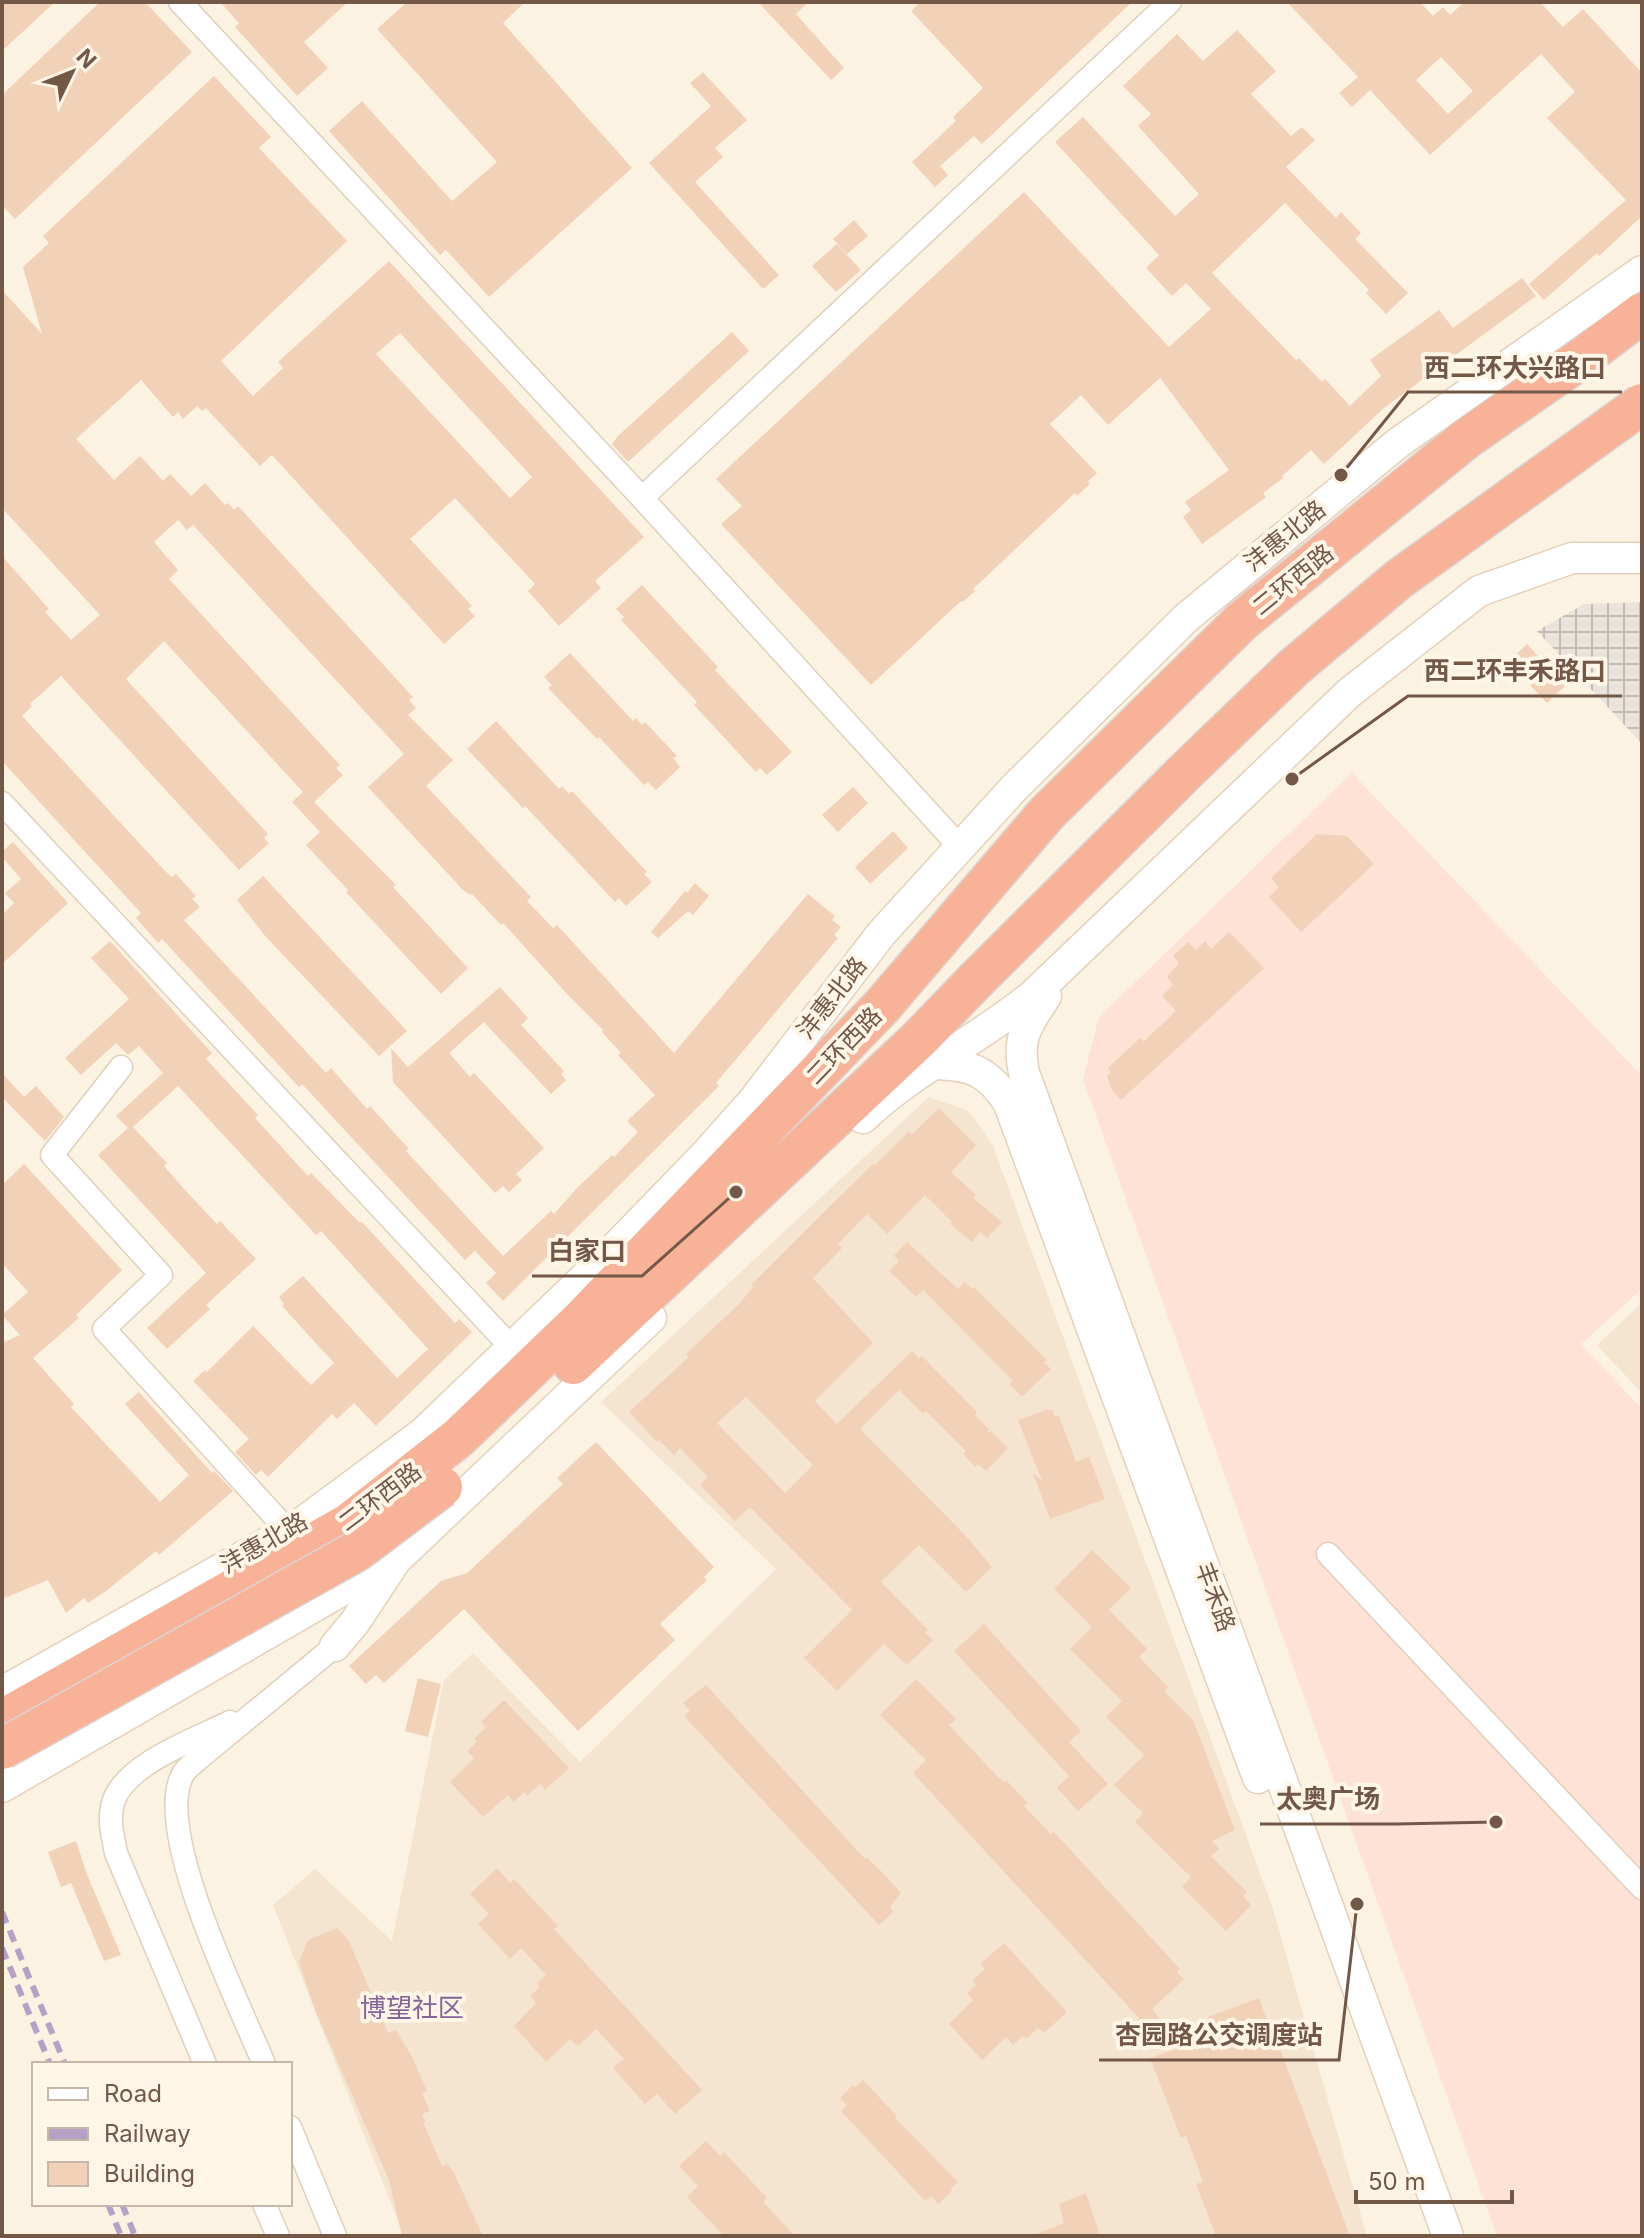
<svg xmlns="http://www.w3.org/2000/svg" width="1644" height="2238" viewBox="0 0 1644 2238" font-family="Inter,'Noto Sans SC',sans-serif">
<defs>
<pattern id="industrial-grid" width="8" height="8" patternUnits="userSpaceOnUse" patternTransform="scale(2)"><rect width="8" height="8" fill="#ebe4dd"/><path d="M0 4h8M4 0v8" fill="none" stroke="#c3bcb5"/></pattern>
</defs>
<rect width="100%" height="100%" fill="#fcf2e1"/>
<g fill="#f4e4d0">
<polygon points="929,1097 969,1111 993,1146 1272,1906 1367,2236 404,2236 273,1905 315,1869 392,1941 444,1680 473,1653 580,1762 776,1569 601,1402"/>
<polygon points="1642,1303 1642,1393 1597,1345"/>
</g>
<polygon fill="#fde2d5" points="1352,773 1642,1076 1642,1289 1581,1344 1642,1409 1642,2236 1497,2236 1083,1079 1099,1017"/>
<polygon fill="url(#industrial-grid)" points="1642,602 1642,744 1537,631 1584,604"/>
<g fill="#f2d1b9" fill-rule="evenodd">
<polygon points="2,2 55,2 2,51"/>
<polygon points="100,2 145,2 192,52 15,219 2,205 2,95"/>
<polygon points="220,2 348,2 304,42 328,68 297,96 235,27 239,23"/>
<polygon points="407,2 525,2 503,23 632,168 489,297 446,250 440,255 329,131 362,101 452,201 497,162 377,29"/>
<polygon points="758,2 808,2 796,14 844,68 831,80"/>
<polygon points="920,2 1132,2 982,144 974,136 940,166 948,175 935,187 912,162 956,121 953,117 983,88 911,11"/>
<path d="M1287,2H1420L1433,16L1443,7L1450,15L1464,2H1540L1563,27L1583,9L1642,73V216L1599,256L1597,253L1544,300L1529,284L1626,200L1547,118L1575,92L1541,54L1430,155L1370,90L1352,107L1339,93L1358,77ZM1441,57L1473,91L1448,114L1416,80Z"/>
<polygon points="1237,30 1276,71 1251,94 1291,136 1302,127 1315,140 1286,167 1336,218 1341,212 1361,233 1355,239 1408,293 1386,314 1366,293 1369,290 1285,203 1212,273 1296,360 1299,358 1322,382 1325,379 1350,406 1381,376 1370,360 1439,310 1453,328 1522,278 1536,296 1384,408 1324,464 1311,450 1282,476 1283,478 1263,493 1266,497 1202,544 1183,517 1191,510 1185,502 1229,470 1160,378 1108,425 1081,395 1050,424 1097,473 1088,481 1090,484 1077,496 1075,493 973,589 975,591 963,602 961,601 871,685 721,524 742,506 716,479 1024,192 1169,347 1211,309 1186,283 1172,296 1146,268 1159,255 1055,142 1083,117 1175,216 1199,194 1138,126 1151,114 1123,86 1177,34 1203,61"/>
<polygon points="703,72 747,120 715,148 723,157 695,182 779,275 763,289 649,163 711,106 690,83"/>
<path d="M214,76L271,137L259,148L347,241L221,361L253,396L283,368L278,362L389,261L644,537L595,581L601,588L559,626L528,591L535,584L455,498L410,539L472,606L468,609L475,616L444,644L272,455L260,466L206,408L202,411L197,406L183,419L178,412L173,417L141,380L76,439L114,480L140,456L163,481L170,474L191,496L205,483L225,505L228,503L234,510L238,506L413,697L409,700L416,708L408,715L453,760L426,786L531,897L527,901L553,928L557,925L674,1053L808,894L835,916L832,920L841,927L834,935L838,938L716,1083L719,1086L503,1301L486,1283L496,1273L475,1251L465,1260L302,1084L299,1087L162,939L158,943L136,918L141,913L2,761V556L49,609L45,612L71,640L100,615L2,508V290L42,334L23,267L49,243L43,236ZM400,333L532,477L510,498L376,354ZM178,520L187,530L193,525L404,754L368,787L462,889L470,895L472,894L501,925L503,923L568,995L603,1030L602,1032L621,1053L618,1055L655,1095L627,1121L638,1132L614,1157L612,1155L577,1188L554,1214L551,1211L503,1256L406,1151L409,1149L370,1106L367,1109L331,1068L326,1073L184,920L200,907L192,899L196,896L176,874L172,877L165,871L22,716L32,706L30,704L61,676L239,870L269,843L264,838L268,834L126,679L164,641L303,792L292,802L320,832L306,845L348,890L346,892L441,994L468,968L393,887L396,885L314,802L343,775L336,768L340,765L169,579L178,570L154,542Z"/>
<polygon points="854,220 868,236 847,254 833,239"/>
<polygon points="837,244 861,270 836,292 812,266"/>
<polygon points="732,332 749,351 628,462 612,444 618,436"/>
<polygon points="642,585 718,667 715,670 792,752 767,775 760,768 756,772 694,705 697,702 621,620 624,617 616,609"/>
<polygon points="1527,644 1565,686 1547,703 1508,662"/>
<polygon points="570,653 633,721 636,718 642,725 645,722 677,756 673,758 680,767 656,790 648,782 644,785 599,737 597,739 548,688 552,685 544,677"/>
<polygon points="496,721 559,789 562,786 569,794 572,791 647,872 644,874 652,882 626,906 619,898 615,902 525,806 523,808 467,749"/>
<polygon points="853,787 868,803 838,832 822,815"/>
<polygon points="893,831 908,848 870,884 855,867"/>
<polygon points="1317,834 1347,836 1374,864 1301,932 1269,897 1279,887 1271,878"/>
<polygon points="13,842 68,903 2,964 2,915 14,903 5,893 21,879 2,857 2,852"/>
<polygon points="263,876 407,1031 379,1056 266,937 237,900"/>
<polygon points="695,883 709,896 693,915 688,911 658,938 651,932 685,891 687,893"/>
<polygon points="1229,932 1264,968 1121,1100 1112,1090 1107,1076 1111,1072 1108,1068 1140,1038 1144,1041 1176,1011 1162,996 1173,985 1167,977 1179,963 1173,956 1188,942 1196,950 1205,941 1211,949"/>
<polygon points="110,941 212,1053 206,1059 258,1115 255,1118 308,1176 311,1173 360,1223 362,1222 455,1323 459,1319 472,1332 376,1426 354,1403 337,1419 332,1414 268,1477 261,1470 256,1475 235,1452 249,1439 193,1381 205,1370 207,1372 253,1326 311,1385 334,1363 282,1306 284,1304 279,1297 303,1276 397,1378 428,1349 321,1231 316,1235 178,1086 133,1127 167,1163 164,1166 185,1190 217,1224 220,1221 256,1259 206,1305 210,1309 167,1349 147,1328 206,1273 98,1155 128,1128 116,1116 163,1073 139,1046 128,1055 116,1043 81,1075 65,1058 129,999 91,958"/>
<polygon points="500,987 528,1018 521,1025 564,1071 561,1074 566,1080 551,1094 484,1022 449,1053 470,1077 474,1073 544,1148 516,1174 522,1180 509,1192 503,1186 495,1193 393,1082 391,1048 408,1067"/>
<polygon points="2,1073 24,1097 36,1086 64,1117 45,1141 2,1097"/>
<path d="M939,1108L976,1145L951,1172L976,1195L973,1198L1002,1222L987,1238L980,1232L972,1242L950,1224L952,1222L925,1195L887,1234L867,1214L838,1244L842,1248L813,1278L873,1343L815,1401L837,1424L912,1351L919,1359L922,1356L977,1412L975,1415L989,1429L986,1433L991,1431L1008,1448L986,1471L978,1464L975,1467L963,1454L966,1451L926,1411L923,1414L899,1390L860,1429L965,1535L992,1567L966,1592L919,1545L881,1582L928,1630L925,1633L933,1640L907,1665L884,1644L837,1691L804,1658L852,1610L750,1507L735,1521L700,1485L708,1477L680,1448L674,1455L659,1440L657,1442L629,1412L689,1357L686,1354L740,1303L753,1287L751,1285L829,1207L873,1164L875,1165L909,1131L912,1134ZM746,1397L813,1465L785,1493L717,1423Z"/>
<polygon points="24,1164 122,1270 76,1315 79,1318 33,1358 74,1404 71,1407 160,1502 189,1475 125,1404 139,1392 212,1473 214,1471 233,1491 159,1555 156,1551 106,1591 88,1603 84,1598 66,1613 48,1580 2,1599 2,1343 20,1335 2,1315 28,1292 2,1263 2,1185"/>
<polygon points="907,1242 958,1289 965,1282 972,1289 974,1287 1047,1360 1044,1362 1051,1369 1022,1397 1009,1384 1013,1381 923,1290 916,1297 889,1271 899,1261 894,1256"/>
<polygon points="1046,1410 1052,1410 1055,1417 1059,1416 1076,1462 1089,1457 1105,1499 1050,1519 1033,1473 1042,1481 1018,1420"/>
<polygon points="596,1442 714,1567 704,1577 707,1580 660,1624 675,1640 578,1731 464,1609 384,1683 376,1675 366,1684 349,1666 441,1581 467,1573 563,1484 557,1478"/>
<polygon points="1092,1550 1131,1588 1109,1610 1147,1649 1139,1657 1168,1687 1164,1691 1193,1720 1235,1830 1212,1841 1219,1849 1211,1856 1247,1892 1243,1896 1251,1905 1226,1931 1182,1887 1191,1877 1135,1822 1143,1813 1114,1785 1144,1755 1106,1717 1122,1701 1070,1649 1092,1627 1054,1589"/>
<polygon points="984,1624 1081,1731 1069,1742 1108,1784 1078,1811 1057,1788 1069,1776 954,1651"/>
<polygon points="418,1678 441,1684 428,1737 405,1731"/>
<polygon points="916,1679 956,1719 949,1725 996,1775 1004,1782 1006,1780 1028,1803 1024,1806 1051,1834 1054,1832 1180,1969 1177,1972 1184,1979 1152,2009 1160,2019 1149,2029 913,1773 926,1760 880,1715"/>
<polygon points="706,1685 865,1859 867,1858 879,1869 901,1893 890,1907 893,1912 879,1925 684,1716 690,1711 683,1703"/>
<polygon points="504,1700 569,1768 545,1790 540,1784 527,1796 524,1792 514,1802 508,1795 483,1817 450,1782 474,1758 467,1751 477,1742 474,1739 486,1727 481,1722"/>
<polygon points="76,1841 88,1877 121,1955 104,1961 71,1883 61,1887 48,1852"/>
<polygon points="497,1868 510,1883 514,1879 558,1926 554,1929 702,2090 675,2114 657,2094 645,2104 613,2068 624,2059 596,2029 578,2046 570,2039 546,2062 514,2026 536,2003 530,1996 540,1987 537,1983 546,1975 521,1948 510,1959 478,1924 489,1914 470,1894"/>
<polygon points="337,1928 349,1941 388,2033 396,2030 412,2057 427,2091 422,2093 430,2111 422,2114 425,2121 423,2122 442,2166 447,2164 453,2171 483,2236 402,2236 389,2180 315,2010 299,1962 308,1940"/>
<polygon points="1004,1943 1067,2012 1044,2033 1038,2028 1026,2039 1023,2036 1013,2045 1006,2037 982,2060 949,2024 973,2000 967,1993 976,1985 972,1981 985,1969 980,1964"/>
<polygon points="1259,1998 1268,2023 1270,2022 1350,2236 1216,2236 1196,2184 1203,2182 1199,2170 1186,2136 1181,2138 1150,2058 1215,2036 1208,2017"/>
<polygon points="863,2080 897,2116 895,2118 958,2182 950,2189 952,2191 938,2204 931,2196 925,2201 841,2111 847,2106 840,2098 853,2085 855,2087"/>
<polygon points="706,2141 720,2156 724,2152 739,2168 767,2198 763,2202 795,2236 724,2236 687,2197 698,2186 679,2166"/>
<polygon points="1086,2193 1100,2236 1032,2236 1064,2223 1059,2204"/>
</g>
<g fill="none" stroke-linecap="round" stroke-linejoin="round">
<g stroke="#e0cfbd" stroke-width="25">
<g id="street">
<polyline points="180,2 642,498"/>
<polyline points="2,803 512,1348"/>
<polyline points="960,847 642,498 1170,2"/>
<polyline points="121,1067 52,1155 161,1275 104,1329 288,1531"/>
<polyline points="1328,1554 1642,1888"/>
<path d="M205,2064L116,1853C113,1837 108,1820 113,1803C124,1764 196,1739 230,1722"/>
<path d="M264,2064C239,2003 156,1838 181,1778C184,1770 191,1765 197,1760L335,1646"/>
<polyline points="290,2127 335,2236"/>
<polyline points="264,2204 278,2236"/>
</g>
</g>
<g stroke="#e5d0bb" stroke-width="33">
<g id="secondary">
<path d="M1046,996C1028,1024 1016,1037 1024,1073L1448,2236"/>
<path d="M934,1064C972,1065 989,1071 1009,1104L1258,1778"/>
<path d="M863,1118C914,1069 979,1040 1033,995L1349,693L1479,591L1572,558H1642"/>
<polyline points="335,1646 355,1622 394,1563"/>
<polyline points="2,1692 299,1525 423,1433 605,1258 704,1156 753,1101 881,934 1014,788 1186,618 1398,443 1642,271"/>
<polyline points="2,1787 398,1558 651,1318"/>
</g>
</g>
<g stroke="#dbd4cf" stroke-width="43">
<g id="highway">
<polyline points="573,1364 919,1039 975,981"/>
<polyline points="2,1720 348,1524 458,1438 580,1321 883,1005 1047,813 1242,621 1467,438 1585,356 1642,313"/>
</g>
</g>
<use href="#street" stroke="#fff" stroke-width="22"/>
<use href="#secondary" stroke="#fff" stroke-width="30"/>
<use href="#highway" stroke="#f7b298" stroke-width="40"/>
<g stroke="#b5a1c5" stroke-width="6" stroke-dasharray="12 8" stroke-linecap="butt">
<polyline points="2,1912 65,2064"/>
<polyline points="2,1948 50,2064"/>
<polyline points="108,2204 121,2236"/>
<polyline points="122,2204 135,2236"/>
</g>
<g stroke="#dbd4cf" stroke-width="43" stroke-linecap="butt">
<g id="highway-bridge">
<polyline points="975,981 1183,774 1293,668 1399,579 1642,404"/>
<polyline points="2,1749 357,1551 442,1487"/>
</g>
</g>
<use href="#highway-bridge" stroke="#f7b298" stroke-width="40"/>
</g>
<g text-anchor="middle" stroke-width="8" stroke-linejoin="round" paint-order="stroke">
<g font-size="24" fill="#735848" stroke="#fff6e8">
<text transform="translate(1285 536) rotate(-39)" y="8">沣惠北路</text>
<text transform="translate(1293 580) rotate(-39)" y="8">二环西路</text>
<text transform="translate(832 998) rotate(-52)" y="8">沣惠北路</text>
<text transform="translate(844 1046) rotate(-46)" y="8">二环西路</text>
<text transform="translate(380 1497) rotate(-37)" y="8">二环西路</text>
<text transform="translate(264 1543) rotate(-30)" y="8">沣惠北路</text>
<text transform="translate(1215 1597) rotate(70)" y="8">丰禾路</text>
</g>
<g font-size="26" fill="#876497" stroke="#fff6e8">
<text x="412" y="2017">博望社区</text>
</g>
</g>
<path fill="none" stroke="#735848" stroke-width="3" d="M1341 475L1408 392H1622M1292 779L1408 696H1622M736 1192L642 1276H532M1496 1822L1396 1824H1260M1357 1904L1339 2060H1099"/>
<g fill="#735848" stroke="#fff6e8" stroke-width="3">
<circle cx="1341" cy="475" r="8"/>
<circle cx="1292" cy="779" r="8"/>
<circle cx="736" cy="1192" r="8"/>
<circle cx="1496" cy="1822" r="8"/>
<circle cx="1357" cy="1904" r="8"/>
</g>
<g font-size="26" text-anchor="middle" font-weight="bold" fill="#735848" stroke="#fff6e8" stroke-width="8" stroke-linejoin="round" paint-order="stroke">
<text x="1515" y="377">西二环大兴路口</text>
<text x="1515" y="680">西二环丰禾路口</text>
<text x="587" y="1260">白家口</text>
<text x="1328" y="1808">太奥广场</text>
<text x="1219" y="2044">杏园路公交调度站</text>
</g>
<rect width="1644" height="2238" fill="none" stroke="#735848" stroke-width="8"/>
<rect x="32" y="2062" width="260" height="144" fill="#fff6e8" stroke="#c7b7a8" stroke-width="2"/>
<rect x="48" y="2088" width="40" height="12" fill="#ffffff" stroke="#c7b7a8" stroke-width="2"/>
<text x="104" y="2102" font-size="24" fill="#735848">Road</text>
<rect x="48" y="2128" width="40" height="12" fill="#b5a1c5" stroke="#c7b7a8" stroke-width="2"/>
<text x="104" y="2142" font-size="24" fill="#735848">Railway</text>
<rect x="48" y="2162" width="40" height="24" fill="#f2d1b9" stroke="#c7b7a8" stroke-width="2"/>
<text x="104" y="2182" font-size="24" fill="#735848">Building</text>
<g transform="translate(72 72) rotate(47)" stroke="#fff6e8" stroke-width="6" paint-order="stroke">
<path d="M0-6L14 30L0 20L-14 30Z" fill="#735848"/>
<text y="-12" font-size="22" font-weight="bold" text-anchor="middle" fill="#735848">N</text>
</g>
<path d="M1356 2190v12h156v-12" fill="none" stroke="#735848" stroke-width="4"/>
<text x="1368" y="2190" font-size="24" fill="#735848" stroke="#fff6e8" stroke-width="6" paint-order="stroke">50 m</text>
</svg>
